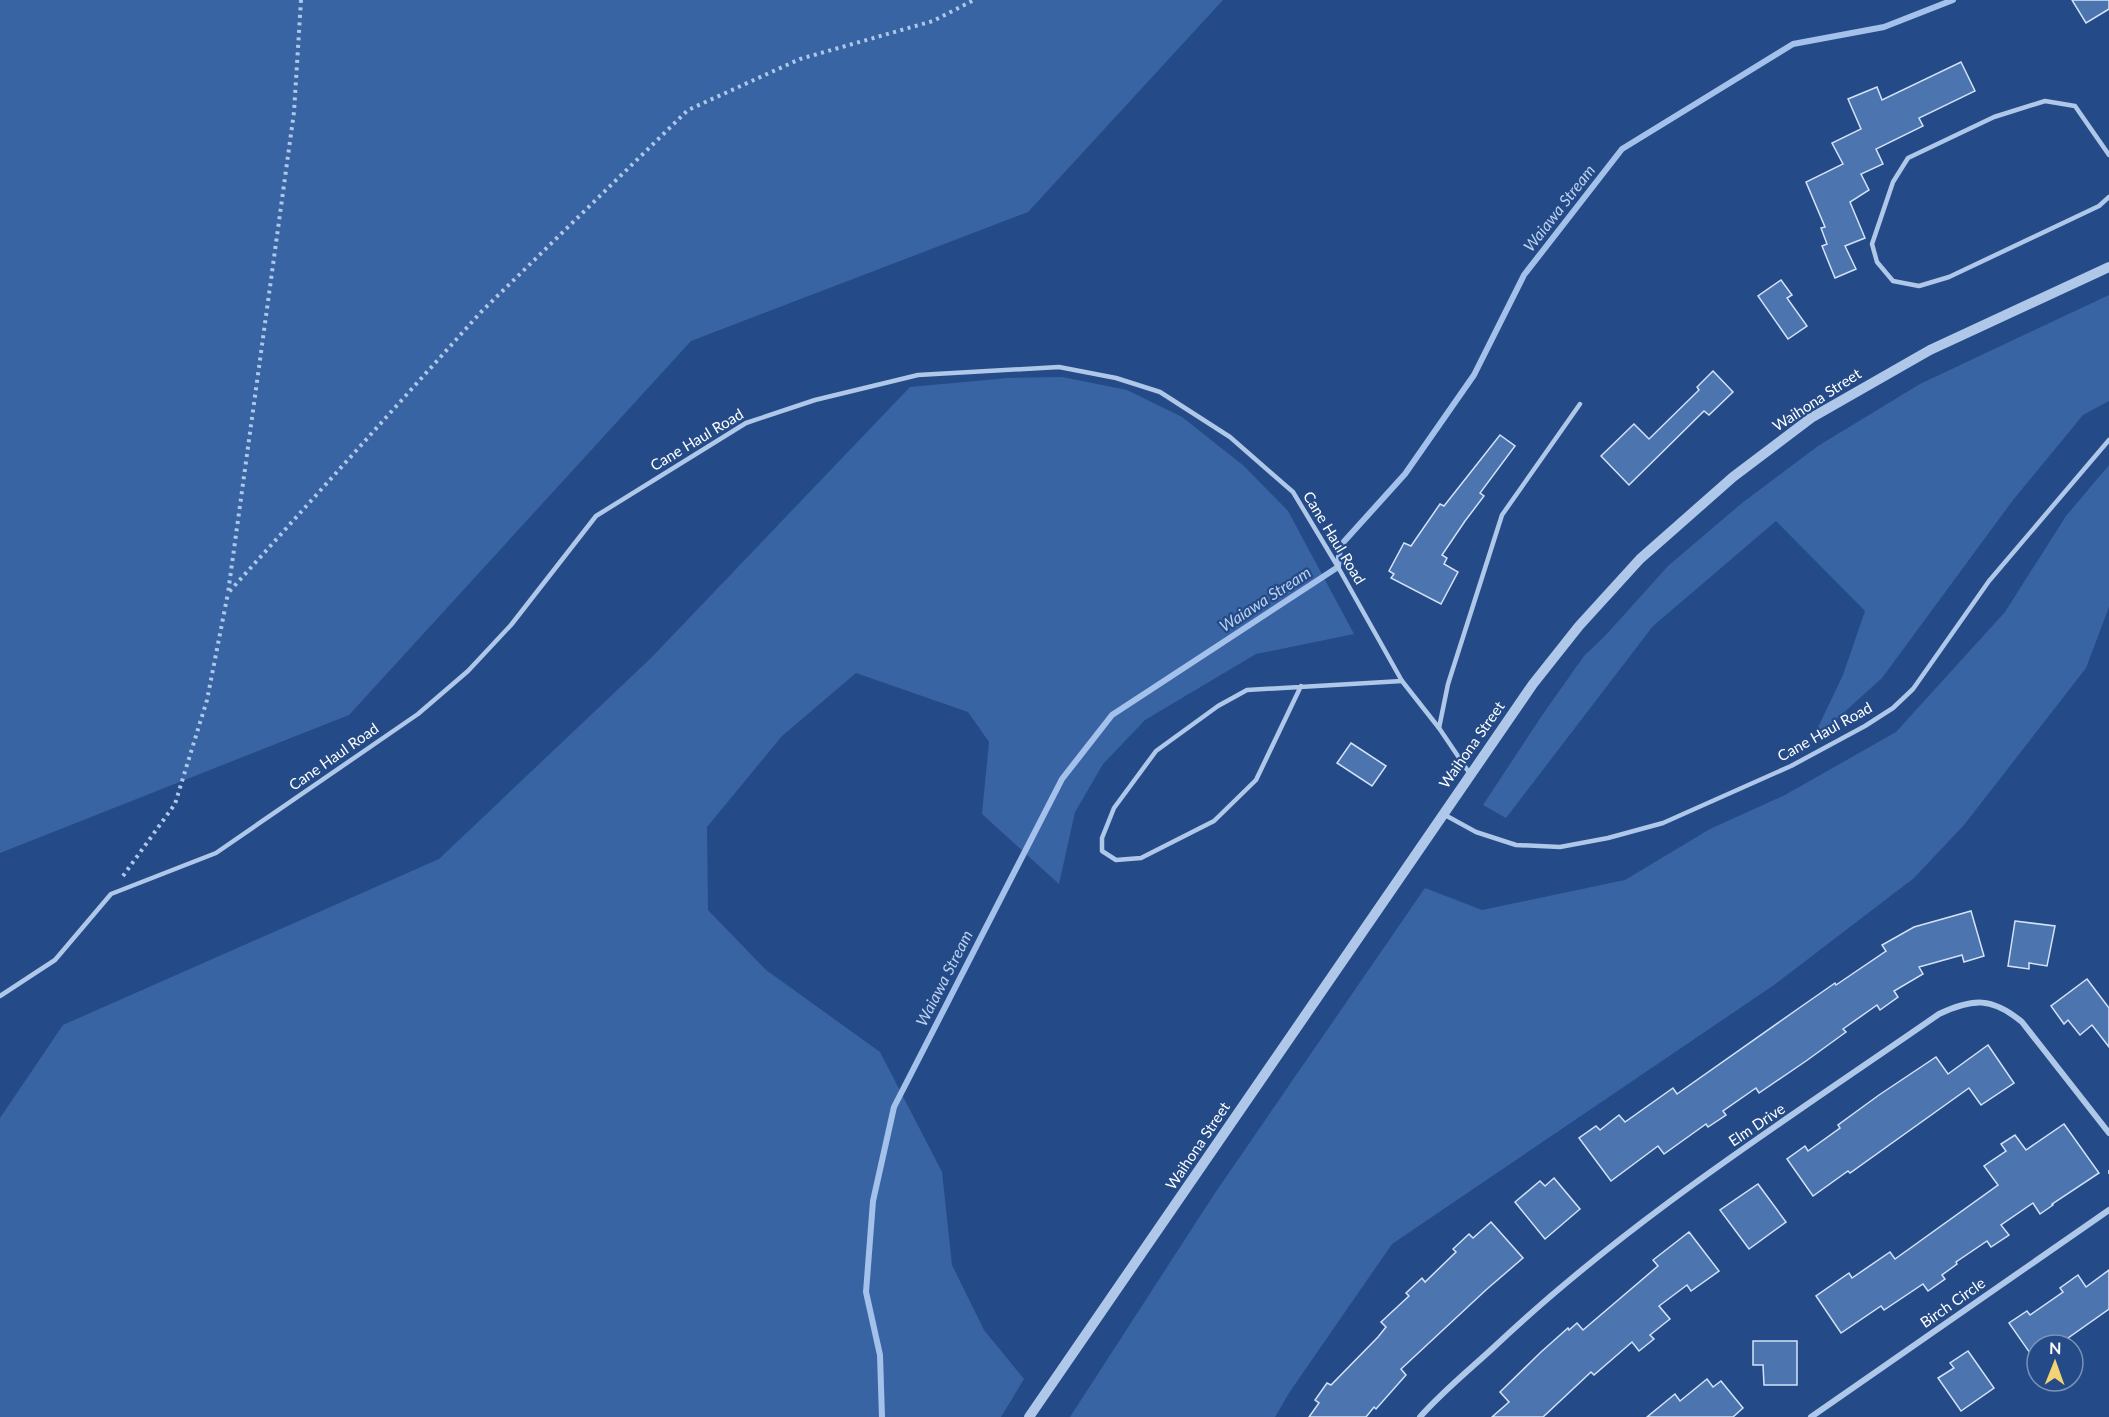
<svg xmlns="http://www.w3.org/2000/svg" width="2109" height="1417" viewBox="0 0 2109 1417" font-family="Lato,sans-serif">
<rect width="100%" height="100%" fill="#244b87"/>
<g fill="#3964a3">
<polygon points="0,0 1223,0 1028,212 691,341 349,715 0,853"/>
<polygon points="2109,295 2109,401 2083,415 2013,500 1882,678 1811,742 1843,675 1865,611 1776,521 1653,626 1506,818 1483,805 1543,714 1584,656 1605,636 1668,566 1742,503 1818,446 1920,384"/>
<polygon points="1062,377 1127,390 1182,417 1244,466 1288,511 1354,634 1256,654 1145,720 1103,764 1075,812 1059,884 982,814 989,742 968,712 856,673 782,736 707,827 708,910 766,970 880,1052 942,1172 952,1265 984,1330 1024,1379 1001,1417 0,1417 0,1118 63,1025 439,859 651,658 910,387 1008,378"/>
<polygon points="2109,465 2109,607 2086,668 1964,825 1914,878 1774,985 1392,1244 1289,1393 1275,1417 1070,1417 1215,1193 1425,888 1482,910 1625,880 1710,829 1785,795 1896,732 2005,612 2066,516"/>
</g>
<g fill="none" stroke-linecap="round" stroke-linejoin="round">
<polyline stroke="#a3c1ea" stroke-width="6" points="882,1417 880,1355 866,1292 873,1201 894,1107 1062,779 1112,715 1338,567 1340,546 1405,474 1474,375 1524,275 1622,149 1793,44 1884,27 1953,0"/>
</g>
<g fill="#4c74ae" stroke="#d3e2f7" stroke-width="1.5">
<polygon points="2072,0 2109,0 2109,9 2086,23"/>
<polygon points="1961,62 1975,91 1919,118 1923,126 1876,149 1883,164 1861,174 1869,190 1850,202 1865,238 1845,246 1856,269 1835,278 1822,246 1827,244 1821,228 1825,227 1806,182 1843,164 1832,143 1861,129 1848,99 1877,87 1882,100"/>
<polygon points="1781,280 1792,295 1787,298 1807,326 1788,339 1758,296"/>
<polygon points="1713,371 1733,392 1709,415 1704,411 1629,485 1601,456 1634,424 1649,439 1699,390 1697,387"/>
<polygon points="1500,435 1515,446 1480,493 1484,496 1465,521 1442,555 1447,558 1444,564 1458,572 1441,604 1391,578 1394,574 1389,571 1404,543 1411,546 1440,504 1444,506"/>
<polygon points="1351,743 1386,766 1372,786 1337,763"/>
<polygon points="1971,911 1984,956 1964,962 1962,955 1919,967 1923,974 1894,991 1898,997 1880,1010 1877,1005 1843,1029 1846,1032 1806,1061 1759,1093 1756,1088 1723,1111 1726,1115 1708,1127 1706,1124 1664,1154 1658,1146 1611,1181 1579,1138 1596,1126 1600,1130 1619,1115 1625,1122 1673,1088 1677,1094 1802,1006 1835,983 1836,985 1886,951 1882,945 1914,927"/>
<polygon points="2015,921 2055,926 2047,966 2029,963 2029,969 2008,966"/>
<polygon points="2087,979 2109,1008 2109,1047 2092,1025 2080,1035 2068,1020 2064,1024 2051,1006"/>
<polygon points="1988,1045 2014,1083 1981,1105 1969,1088 1850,1173 1848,1171 1813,1196 1787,1159 1805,1146 1808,1151 1840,1128 1838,1125 1879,1095 1936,1057 1948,1074"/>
<polygon points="2064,1124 2099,1173 2052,1204 2053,1205 2040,1214 2033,1203 2001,1225 2009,1235 1991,1247 1987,1241 1956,1262 1957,1264 1942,1275 1945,1279 1928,1291 1923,1284 1884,1310 1881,1306 1841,1333 1816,1296 1849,1273 1852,1278 1890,1252 1895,1259 1998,1185 1984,1166 2006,1151 2001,1144 2015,1135 2026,1150"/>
<polygon points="1554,1178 1580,1209 1545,1239 1515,1202 1540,1181 1545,1186"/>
<polygon points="1758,1184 1786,1222 1749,1249 1720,1210"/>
<polygon points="1491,1222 1523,1258 1487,1289 1401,1369 1406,1375 1376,1409 1374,1407 1366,1417 1309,1417 1319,1403 1315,1400 1327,1383 1331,1385 1378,1337 1386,1327 1381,1322 1409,1296 1406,1293 1422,1278 1425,1282 1456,1252 1453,1249 1469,1234 1473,1238"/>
<polygon points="1689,1232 1719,1271 1691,1291 1687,1285 1659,1306 1670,1319 1650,1335 1654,1339 1639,1351 1632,1342 1594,1375 1591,1372 1543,1417 1492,1417 1509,1402 1500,1392 1541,1352 1568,1328 1569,1330 1577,1323 1583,1330 1658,1266 1653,1260"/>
<polygon points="2109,1270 2109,1309 2058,1345 2037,1345 2037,1363 2009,1323 2027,1311 2030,1315 2063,1292 2060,1288 2078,1275 2086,1287"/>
<polygon points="1753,1341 1797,1341 1797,1385 1764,1385 1763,1365 1753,1365"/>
<polygon points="1968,1351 1994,1388 1961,1411 1938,1378 1954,1368 1950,1363"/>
<polygon points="1707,1379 1713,1387 1721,1381 1743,1408 1733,1417 1647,1417 1675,1394 1680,1401"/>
</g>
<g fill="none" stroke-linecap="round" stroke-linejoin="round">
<g stroke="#afc7e9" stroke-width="4" stroke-dasharray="3 4.5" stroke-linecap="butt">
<polyline points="301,0 294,112 228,593 481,312 688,110 800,59 933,21 974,0"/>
<polyline points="123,876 175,804 207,700 228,593"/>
<polyline points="2108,1172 2109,1172"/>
</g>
<g stroke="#afc7e9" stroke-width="4.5">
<polyline points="2109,155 2075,106 2045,101 1994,117 1908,158 1893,182 1872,244 1877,262 1893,281 1919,286 1949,277 2099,206 2109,197"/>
<polyline points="1301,686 1256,780 1214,821 1141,858 1116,860 1102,851 1102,838 1114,808 1156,751 1218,706 1247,690 1402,681"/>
<polyline points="1439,728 1448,684 1502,515 1580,404"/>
<polyline points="1445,815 1476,832 1516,845 1560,847 1608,838 1663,823 1791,766 1865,726 1893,708 1913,689 1989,581 2109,440"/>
<polyline points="0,996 55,960 111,894 216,853 418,714 468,671 511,625 596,516 746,423 815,400 918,375 1059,367 1116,378 1160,392 1230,437 1293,492 1338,567 1402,681 1439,728 1470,774"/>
</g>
<g stroke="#afc7e9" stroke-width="6">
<path d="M1420,1417C1442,1392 1468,1371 1493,1348C1628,1220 1786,1120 1939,1014C1973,998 1992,997 2022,1022L2109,1133"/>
<polyline points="1811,1417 2109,1210"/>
</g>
<polyline stroke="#afc7e9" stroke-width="10" points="1029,1417 1533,684 1579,626 1640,559 1733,477 1811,418 1930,350 2109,267"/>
</g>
<g text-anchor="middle" stroke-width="4.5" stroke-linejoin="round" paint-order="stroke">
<g font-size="15" fill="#fff" stroke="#244b87">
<text transform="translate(1817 400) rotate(-33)" y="5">Waihona Street</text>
<text transform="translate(697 440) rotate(-31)" y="5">Cane Haul Road</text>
<text transform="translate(1334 538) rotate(59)" y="5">Cane Haul Road</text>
<text transform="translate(1825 732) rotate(-29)" y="5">Cane Haul Road</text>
<text transform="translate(1472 745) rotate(-55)" y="5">Waihona Street</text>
<text transform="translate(334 757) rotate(-35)" y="5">Cane Haul Road</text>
<text transform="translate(1757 1125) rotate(-34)" y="5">Elm Drive</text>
<text transform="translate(1198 1146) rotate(-56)" y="5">Waihona Street</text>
<text transform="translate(1953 1303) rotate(-35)" y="5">Birch Circle</text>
</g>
<g font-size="16" font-style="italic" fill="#bbd1f0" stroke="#244b87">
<text transform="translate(1559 208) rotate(-52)" y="6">Waiawa Stream</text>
<text transform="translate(1265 599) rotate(-33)" y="6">Waiawa Stream</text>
<text transform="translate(944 978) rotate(-63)" y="6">Waiawa Stream</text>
</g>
</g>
<g transform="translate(2055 1363) rotate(1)"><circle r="28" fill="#244b87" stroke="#7c93b7" stroke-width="1.5"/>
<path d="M0-4.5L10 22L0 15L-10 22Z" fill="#f3d373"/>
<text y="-9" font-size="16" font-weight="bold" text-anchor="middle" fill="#ffffff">N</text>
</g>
</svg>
